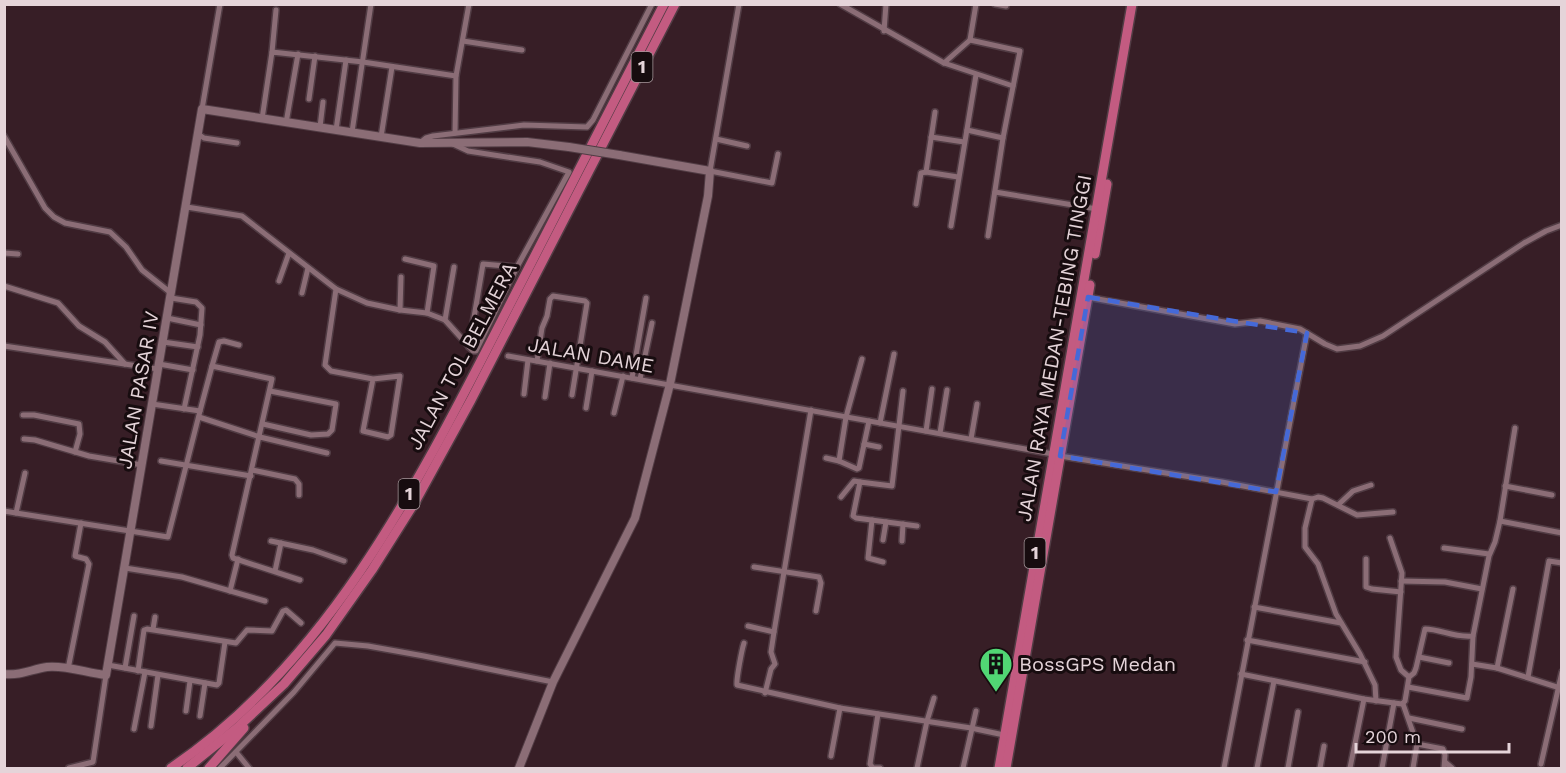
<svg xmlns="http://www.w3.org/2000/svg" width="1566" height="773" viewBox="0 0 1566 773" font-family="'Work Sans',sans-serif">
<rect width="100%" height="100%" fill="#371e26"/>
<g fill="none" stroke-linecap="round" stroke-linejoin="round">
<g stroke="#513c44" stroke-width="8">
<g id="street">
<polyline points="739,4 710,171 772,183 778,154"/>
<polyline points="840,4 944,63 1013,86"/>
<polyline points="995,4 1006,6"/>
<polyline points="884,31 886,4"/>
<polyline points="970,40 976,4"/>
<polyline points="463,41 522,50"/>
<polyline points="272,52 276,10"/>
<polyline points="944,63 970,40 1020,51 1003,138"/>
<polyline points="309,99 315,56"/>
<polyline points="202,109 220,4"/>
<polyline points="262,119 272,52 363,62 456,76"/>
<polyline points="286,123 298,54"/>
<polyline points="320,127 323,102"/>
<polyline points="336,130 346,60"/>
<polyline points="967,130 1003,138 988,236"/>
<polyline points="352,132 371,4"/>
<polyline points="455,133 456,76 469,4"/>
<polyline points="198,134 204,138 237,143"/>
<polyline points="4,136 45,208 54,217 65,223 110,232 126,247 142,270 171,293"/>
<polyline points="381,137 392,67"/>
<polyline points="931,137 964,142"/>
<polyline points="716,139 747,146"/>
<polyline points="420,143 426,138 433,136 524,125 587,127 593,120 652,4"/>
<polyline points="926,172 935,112"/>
<polyline points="995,192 1097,209"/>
<polyline points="916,204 921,173 926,172 958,177"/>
<polyline points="187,207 242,216 336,289 325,365 331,371 373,379 363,431 388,437 391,435 400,376 373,379"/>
<polyline points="951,226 976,75"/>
<polyline points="4,253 18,254"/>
<polyline points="405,259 434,266 427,313"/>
<polyline points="279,281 289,253"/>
<polyline points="4,286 58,303 79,326 105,342 125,364"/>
<polyline points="336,289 367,303 400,310 427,313 445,320 473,351 476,351 517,267 569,172 540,162 468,151 453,144"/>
<polyline points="302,293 308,268"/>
<polyline points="1087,297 1235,324 1260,321 1300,329 1325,344 1337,349 1360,346 1383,336 1524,243 1546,231 1562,225"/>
<polyline points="171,298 196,302 202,308 200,335 184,409"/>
<polyline points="400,310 401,277"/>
<polyline points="167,318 201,325"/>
<polyline points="445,320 454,267"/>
<polyline points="163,342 198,347"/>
<polyline points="4,346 158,369"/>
<polyline points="469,347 483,264 517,267"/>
<polyline points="508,356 1053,454"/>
<polyline points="862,359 846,417 839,461 857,469 859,468 869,421"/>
<polyline points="537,361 542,328 547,316 550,299 553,296 585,301 587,303 572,395"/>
<polyline points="159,364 193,370"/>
<polyline points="212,366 219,342 224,341 239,345"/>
<polyline points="632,378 646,298"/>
<polyline points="640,379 652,323"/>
<polyline points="903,391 892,486 860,482 853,516 856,518 917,526"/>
<polyline points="524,394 528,360"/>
<polyline points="545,397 550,363"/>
<polyline points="152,404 200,411 212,366 272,379 232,555 233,558 300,580"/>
<polyline points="586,408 592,371"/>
<polyline points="614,413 623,376"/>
<polyline points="23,415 34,415 79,424 80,434 75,452"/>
<polyline points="199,417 260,437 327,453"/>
<polyline points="880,423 894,354"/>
<polyline points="263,424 311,435 328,434 332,430 336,404 270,391"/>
<polyline points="926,431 932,389"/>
<polyline points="940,433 947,390"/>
<polyline points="24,439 35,440 89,456 142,465"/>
<polyline points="971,439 977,404"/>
<polyline points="864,444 879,447"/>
<polyline points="1060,456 1222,482 1312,499 1305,528 1305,547 1318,564 1336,614 1360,654 1375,685 1376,701"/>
<polyline points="826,458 839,461"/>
<polyline points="161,461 251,476"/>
<polyline points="252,470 295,479 299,484 299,495"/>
<polyline points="1505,486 1552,495"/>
<polyline points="841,497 854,481 860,482"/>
<polyline points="1312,499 1318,497 1323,498 1357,515 1393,512"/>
<polyline points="1338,505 1353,491 1371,485"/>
<polyline points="4,511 16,513 25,473"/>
<polyline points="16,513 168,537 200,411"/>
<polyline points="872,520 868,558 883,562"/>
<polyline points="1500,521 1562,533"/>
<polyline points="1390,538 1402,573 1396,657 1401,670 1409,677"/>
<polyline points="883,540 886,522"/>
<polyline points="271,541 313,550 344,561"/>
<polyline points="902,541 903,524"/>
<polyline points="1444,548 1489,554"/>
<polyline points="1366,559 1366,587 1372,589 1401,592"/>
<polyline points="754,567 819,577 821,583 816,611"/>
<polyline points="125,568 182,577 265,601"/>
<polyline points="275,571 281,543"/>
<polyline points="1401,581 1445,582 1482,589"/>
<polyline points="230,591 238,559"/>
<polyline points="1254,607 1341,623"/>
<polyline points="748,626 774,632"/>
<polyline points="153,629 155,617"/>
<polyline points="1247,640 1365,662"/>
<path d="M744,643C742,649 736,680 737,685L840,708L971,728L1004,735"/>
<polyline points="1419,657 1449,663"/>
<polyline points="1472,664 1497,668 1560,688"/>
<polyline points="108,665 217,685 219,683 225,642"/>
<polyline points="125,668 134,616"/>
<polyline points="1497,668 1513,589"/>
<polyline points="68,669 89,564 86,559 75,556 81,523"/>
<polyline points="138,671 144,630 147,629 236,643 247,630 272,631 283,611 286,610 301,623"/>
<path d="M1241,674L1364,699L1402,704L1405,701L1409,677L1414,673L1416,668L1425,629C1441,629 1453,638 1473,636"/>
<polyline points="1528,677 1549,561 1562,563"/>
<polyline points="1408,687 1467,698 1471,677 1473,636 1489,556 1495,542 1500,521 1515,428"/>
<polyline points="765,693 771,669 775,664 771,652 774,632 811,410"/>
<polyline points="1403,704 1417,744 1413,768"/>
<polyline points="186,711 190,681"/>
<polyline points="878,714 870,764 873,768 880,768"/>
<polyline points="200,716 205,683"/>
<polyline points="1409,718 1462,729"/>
<polyline points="151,726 158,675"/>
<polyline points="134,729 145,672"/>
<polyline points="1417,744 1443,749 1445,755 1444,768"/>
<polyline points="236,752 249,768"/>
<polyline points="831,756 840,708"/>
<polyline points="1445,762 1452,768"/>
<polyline points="1541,764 1562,672"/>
<polyline points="69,768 93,762 106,675"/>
<polyline points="220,768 294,692 335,643 368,646 424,656 553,682"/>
<polyline points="917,768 927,721 934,698"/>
<polyline points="963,768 976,711"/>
<polyline points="1224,768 1307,333"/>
<polyline points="1257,768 1274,681"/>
<polyline points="1288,768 1298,712"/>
<polyline points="1320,768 1324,746"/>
<polyline points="1350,768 1364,699"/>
<polyline points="1382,768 1394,703"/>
</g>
</g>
<g stroke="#513c44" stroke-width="10">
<g id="secondary">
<path d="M4,674C21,676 32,669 47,667C66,665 87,673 106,675L202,109L420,143L527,142L569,147"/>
<polyline points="519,768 553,682 635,518 670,384 708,196 710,171 619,155"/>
</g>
</g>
<g stroke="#513c44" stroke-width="12">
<g id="highway">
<polyline points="1095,254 1107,184"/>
<path d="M171,768C331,660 420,479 506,312C559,210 611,107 664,4"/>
<polyline points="187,768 237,728 284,684 326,635 372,570 415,502 471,400 675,4"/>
<polyline points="209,768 244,728"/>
<polyline points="999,768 1132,4"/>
<polyline points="1006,768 1090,285"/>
</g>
</g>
<use href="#street" stroke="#8b6d76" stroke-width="5"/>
<use href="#secondary" stroke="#8b6d76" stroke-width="8"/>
<use href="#highway" stroke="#c35b81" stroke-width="9"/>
<g stroke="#513c44" stroke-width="10" stroke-linecap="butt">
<polyline id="secondary-bridge" points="569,147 619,155"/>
</g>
<use href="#secondary-bridge" stroke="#8b6d76" stroke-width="8"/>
</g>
<path fill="#4569d8" fill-opacity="0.2" stroke="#4569d8" stroke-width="4.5" stroke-dasharray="12 8" stroke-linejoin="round" d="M1088,297L1307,333L1276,492L1060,456Z"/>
<defs>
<g id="building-pin" transform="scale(1.725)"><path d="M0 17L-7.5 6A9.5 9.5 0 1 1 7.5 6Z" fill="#51d674" stroke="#170c0f"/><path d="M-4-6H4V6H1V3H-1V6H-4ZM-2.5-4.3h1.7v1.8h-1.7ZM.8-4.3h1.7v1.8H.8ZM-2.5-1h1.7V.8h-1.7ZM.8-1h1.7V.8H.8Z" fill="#111"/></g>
</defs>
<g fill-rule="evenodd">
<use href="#building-pin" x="996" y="664"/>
</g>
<g text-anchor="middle" stroke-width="6" stroke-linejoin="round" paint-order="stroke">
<g fill="#170c0f" stroke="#a7989c" stroke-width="1.5">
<rect x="631.5" y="52" width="21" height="30" rx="4.5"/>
<rect x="398.5" y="479" width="21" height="30" rx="4.5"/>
<rect x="1024.5" y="538" width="21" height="30" rx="4.5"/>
</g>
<g font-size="18" font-weight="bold" fill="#e5d4d9">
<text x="642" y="73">1</text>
<text x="409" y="500">1</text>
<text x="1035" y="559">1</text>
</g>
<g font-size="20" fill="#e5d4d9" stroke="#170c0f">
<text transform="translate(1054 348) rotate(-80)" y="7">JALAN RAYA MEDAN-TEBING TINGGI</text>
<text transform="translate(591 355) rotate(10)" y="7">JALAN DAME</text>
<text transform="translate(462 356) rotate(-62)" y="7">JALAN TOL BELMERA</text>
<text transform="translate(138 390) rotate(-80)" y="7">JALAN PASAR IV</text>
</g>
<g font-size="20" fill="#e5d4d9" stroke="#170c0f" text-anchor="start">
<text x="1019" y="671">BossGPS Medan</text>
</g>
</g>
<rect width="1566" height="773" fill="none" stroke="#e5d4d9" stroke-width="12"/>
<path d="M1356 743v9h153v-9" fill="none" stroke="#e5d4d9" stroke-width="3"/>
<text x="1365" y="743" font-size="18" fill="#e5d4d9" stroke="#170c0f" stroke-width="4.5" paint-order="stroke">200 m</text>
</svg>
